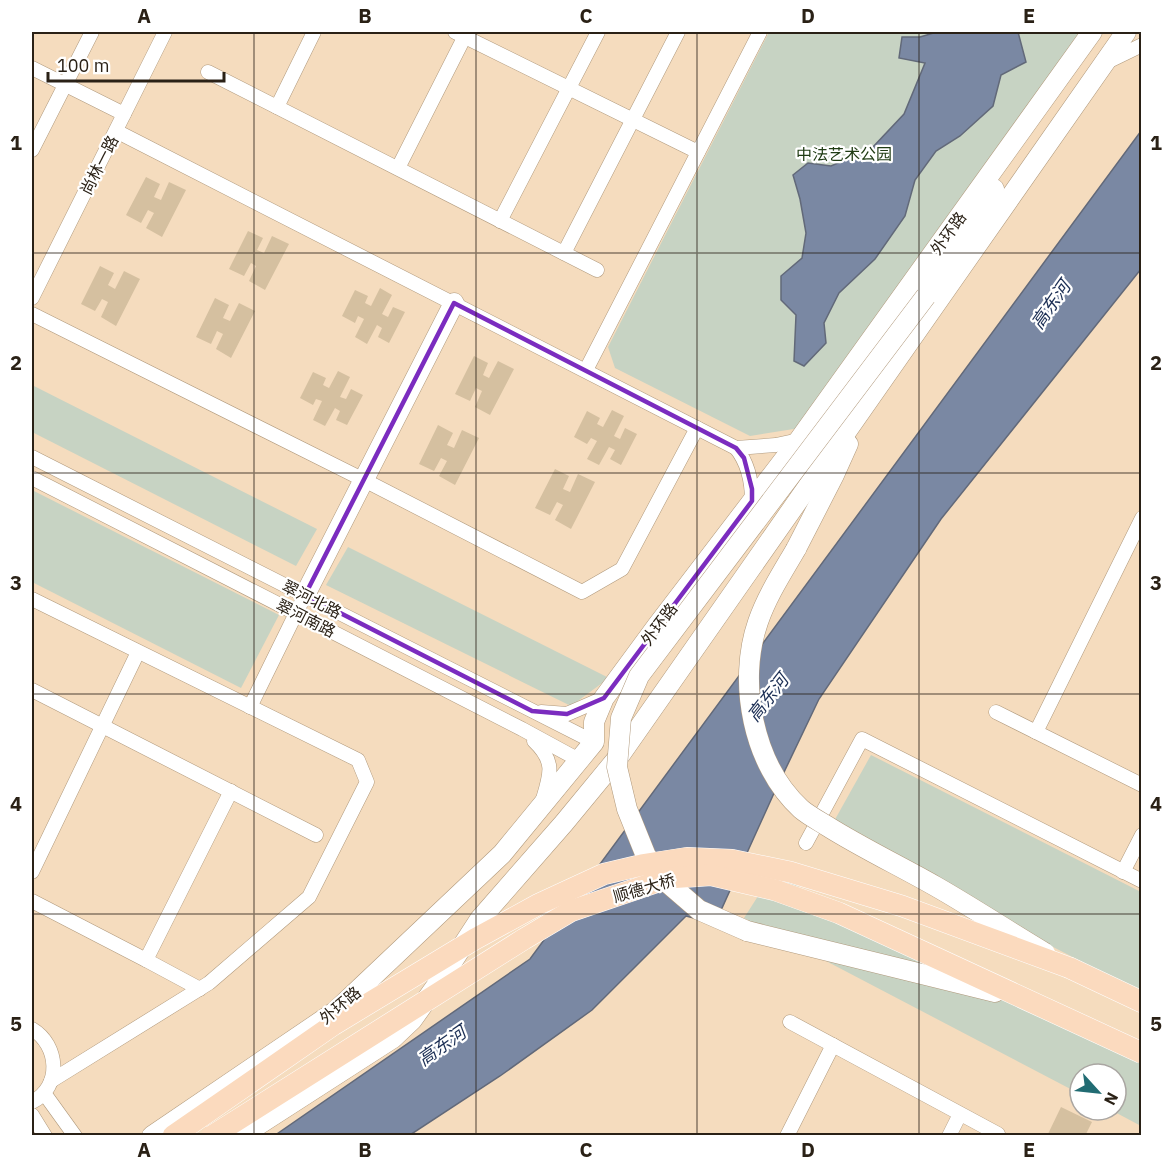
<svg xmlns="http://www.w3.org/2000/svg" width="1173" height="1167" viewBox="0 0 1173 1167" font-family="'IBM Plex Sans','Noto Sans SC',sans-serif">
<rect width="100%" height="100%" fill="#f5dcbe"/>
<g fill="#c7d3c3">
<polygon points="769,32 1078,32 1078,34 800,428 750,436 615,368 608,347"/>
<polygon points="32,385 317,529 296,566 32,432"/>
<polygon points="32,490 279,615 241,688 32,582"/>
<polygon points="348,547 609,678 571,706 326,585"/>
<polygon points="871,755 1141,892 1141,992 828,832"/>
<polygon points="774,871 839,913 1141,1058 1141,1126 1111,1110 1116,1110 1116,1074 1080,1074 1080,1094 744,918"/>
</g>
<g fill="#7a88a3" stroke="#626979" stroke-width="1.5">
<polygon points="937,32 1018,32 1026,62 1001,75 993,106 960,136 936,151 915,180 905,216 875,259 839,293 824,323 826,343 804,366 794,361 796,315 781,300 781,276 802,258 806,233 800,199 793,175 808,163 831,166 871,149 904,114 925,63 899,58 902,37 920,37"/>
<polygon points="1141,131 1141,269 941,519 819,699 775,791 722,908 709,922 686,916 592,1010 500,1076 410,1135 274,1136 530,959"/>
</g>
<g fill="#d5c0a0">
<polygon points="146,177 160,184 154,197 161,200 169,182 186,190 162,237 146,228 154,213 148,210 141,223 126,215"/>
<polygon points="248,231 263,238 257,250 264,253 272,236 289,244 265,290 249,281 256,266 251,263 244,276 229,269"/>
<polygon points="100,266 114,273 108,285 115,289 124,271 140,279 116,326 101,317 108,302 102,299 95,311 81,304"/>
<polygon points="380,288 392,295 382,314 388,317 393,307 405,312 389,343 378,337 382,328 377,325 367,344 355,337 364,319 358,316 355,323 342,316 355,290 368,296 365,303 371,306"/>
<polygon points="215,298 229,305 223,318 230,321 239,303 255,311 231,358 216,349 223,334 217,331 211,344 196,337"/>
<polygon points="474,356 488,363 483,375 489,378 498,361 514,369 490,415 475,407 482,391 476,388 470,401 455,394"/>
<polygon points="338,371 350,377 340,397 346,399 351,389 363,395 347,425 336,420 340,411 335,408 325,426 313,420 322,401 316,399 313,405 300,398 313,372 326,378 323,385 329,388"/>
<polygon points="612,410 624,416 614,436 620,439 625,428 637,434 621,465 610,459 615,450 609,447 599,465 587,459 597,441 591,438 587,444 574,437 587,411 600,418 597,424 603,427"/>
<polygon points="438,425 453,433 447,445 454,448 462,430 479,438 455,485 439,476 447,461 441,458 434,471 419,464"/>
<polygon points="555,469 569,476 563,489 570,492 578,474 595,482 571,529 555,520 563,505 557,502 550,515 535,508"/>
<polygon points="1061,1107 1092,1122 1085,1136 1047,1136"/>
</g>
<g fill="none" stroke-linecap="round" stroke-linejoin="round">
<g stroke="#b0997c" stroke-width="15">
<g id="street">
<polyline points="455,32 698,152"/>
<polyline points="1107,62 1142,45"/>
<polyline points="32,68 124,114"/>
<polyline points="208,72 597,270"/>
<polyline points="277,107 314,32"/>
<polyline points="116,131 736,448 776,445 799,440"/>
<polyline points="32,150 92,32"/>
<polyline points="398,168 467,32"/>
<polyline points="500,221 598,32"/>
<polyline points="564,253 678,32"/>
<polyline points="32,298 165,32"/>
<polyline points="32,314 364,480 582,592 622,569 697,428"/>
<polyline points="586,370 760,32"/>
<path d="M736,448C748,463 752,481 752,501"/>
<polyline points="32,457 594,742"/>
<polyline points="32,478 522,729 579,760"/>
<polyline points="32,599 358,760 367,782 309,897 209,983 51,1081"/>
<polyline points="32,690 316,835"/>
<polyline points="250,707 305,595"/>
<polyline points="541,712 567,714 604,698"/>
<polyline points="996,712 1142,785"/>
<polyline points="1036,732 1142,518"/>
<path d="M534,741C555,761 551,773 543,799"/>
<polyline points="806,843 862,739 1142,881"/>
<polyline points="32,872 138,652"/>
<polyline points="1123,872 1142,835"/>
<polyline points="32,901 146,960 231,791"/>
<polyline points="146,960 200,989"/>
<polyline points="790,1022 998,1134"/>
<path d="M32,1029C59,1045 62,1087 32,1102"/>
<polyline points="44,1093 75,1136"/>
<polyline points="32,1115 45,1136"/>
<polyline points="787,1136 833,1045"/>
<polyline points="949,1136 960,1114"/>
</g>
</g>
<g stroke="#b0997c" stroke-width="21">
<g id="secondary">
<polyline points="926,296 994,189"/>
<polyline points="796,549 834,475 848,444"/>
<polyline points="305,595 454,303"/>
<polyline points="747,931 995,992"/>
<polyline points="152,1136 336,1011 502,854 594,742 594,722 604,698 657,626 799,440 1092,32"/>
<polyline points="241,1136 393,1038 412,1020 439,982 480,919 564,823 620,755 1126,32"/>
</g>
</g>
<g stroke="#fff" stroke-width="22">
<polyline id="primary" points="1070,968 1142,1002"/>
</g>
<use href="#street" stroke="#fff" stroke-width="14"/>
<use href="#secondary" stroke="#fff" stroke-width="20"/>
<use href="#primary" stroke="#fbdabe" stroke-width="21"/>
<g stroke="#b0997c" stroke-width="21" stroke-linecap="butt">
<g id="secondary-bridge">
<path d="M796,549C782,573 767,596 758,622C737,682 753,765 801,809C808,815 819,821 827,826C862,848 900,866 935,886C972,907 1008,931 1045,953"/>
<polyline points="747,931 699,910 670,885 646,856 627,809 617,767 621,718 639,676 926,296"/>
</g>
</g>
<g stroke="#fff" stroke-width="22" stroke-linecap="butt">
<g id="primary-bridge">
<polyline points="173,1136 333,1025 475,939 539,904 604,874 642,865 687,858 732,860 790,872 902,906 1070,968"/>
<polyline points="212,1136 524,939 571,911 668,878 711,875 775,890 839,913 1142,1053"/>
</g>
</g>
<use href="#secondary-bridge" stroke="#fff" stroke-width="20"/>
<use href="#primary-bridge" stroke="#fbdabe" stroke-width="21"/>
</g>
<path fill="none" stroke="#7b2cbf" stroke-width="4.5" stroke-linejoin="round" d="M454,303L736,448L744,458L752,489V501L604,698L567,714L532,711L305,595Z"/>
<path fill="none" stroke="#2a2116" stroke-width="1.5" stroke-opacity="0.55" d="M254,32V1136M476,32V1136M697,32V1136M919,32V1136M32,253H1142M32,473H1142M32,694H1142M32,914H1142"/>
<g text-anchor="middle" stroke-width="4.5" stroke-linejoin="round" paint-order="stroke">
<g font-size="16" fill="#203c14" stroke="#fff">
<text x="844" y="160">中法艺术公园</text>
</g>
<g font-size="16" fill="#2a2116" stroke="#fff">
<text transform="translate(99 165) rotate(-63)" y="6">尚林一路</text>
<text transform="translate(948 233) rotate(-54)" y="6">外环路</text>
<text transform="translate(312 599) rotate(27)" y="6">翠河北路</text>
<text transform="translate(306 618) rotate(27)" y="6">翠河南路</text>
<text transform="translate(659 624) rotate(-53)" y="6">外环路</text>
<text transform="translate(644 888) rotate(-16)" y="6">顺德大桥</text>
<text transform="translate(340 1005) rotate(-40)" y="6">外环路</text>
</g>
<g font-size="18" font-style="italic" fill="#1b2e54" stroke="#fff">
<text transform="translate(1051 305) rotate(-55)" y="6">高东河</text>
<text transform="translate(768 698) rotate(-52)" y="6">高东河</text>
<text transform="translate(442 1046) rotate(-35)" y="6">高东河</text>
</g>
</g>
<rect width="1173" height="1167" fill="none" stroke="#ffffff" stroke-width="66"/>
<g transform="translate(1098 1092) rotate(117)"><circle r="28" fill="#ffffff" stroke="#aaa6a2" stroke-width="1.5"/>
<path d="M0-4.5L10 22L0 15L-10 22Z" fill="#216c73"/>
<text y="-9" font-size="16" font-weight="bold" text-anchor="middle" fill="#2a2116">N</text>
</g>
<path d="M48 72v9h176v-9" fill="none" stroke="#2a2116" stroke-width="3"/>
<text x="57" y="72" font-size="18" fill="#2a2116" stroke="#ffffff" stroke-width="4.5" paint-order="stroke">100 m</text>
<rect x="33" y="33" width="1107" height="1101" fill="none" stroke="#2a2116" stroke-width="2"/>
<g font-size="20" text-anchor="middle" font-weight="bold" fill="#2a2116">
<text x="144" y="23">A</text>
<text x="365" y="23">B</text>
<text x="586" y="23">C</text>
<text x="808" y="23">D</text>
<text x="1029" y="23">E</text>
<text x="16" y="150">1</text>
<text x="1156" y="150">1</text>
<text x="16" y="370">2</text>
<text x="1156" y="370">2</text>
<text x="16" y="590">3</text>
<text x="1156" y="590">3</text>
<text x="16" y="811">4</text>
<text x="1156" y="811">4</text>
<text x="16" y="1031">5</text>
<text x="1156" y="1031">5</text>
<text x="144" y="1157">A</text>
<text x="365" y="1157">B</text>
<text x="586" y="1157">C</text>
<text x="808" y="1157">D</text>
<text x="1029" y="1157">E</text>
</g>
</svg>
